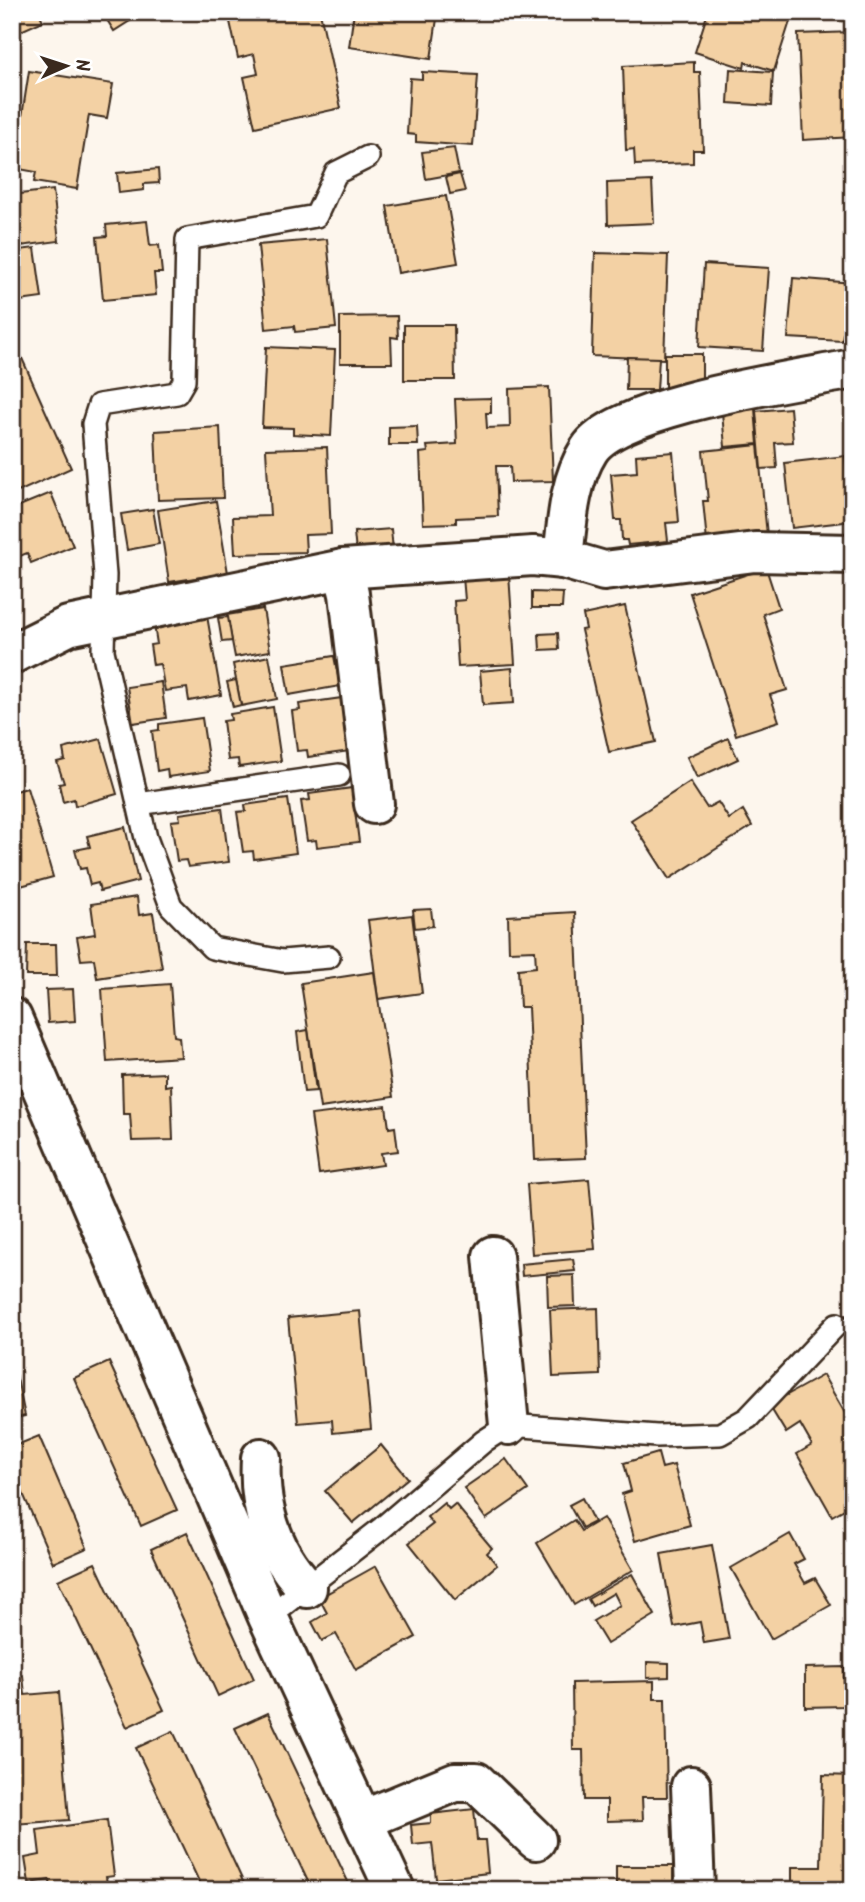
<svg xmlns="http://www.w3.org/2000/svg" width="865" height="1902" font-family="Kalam,sans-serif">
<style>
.building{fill:#f3d1a4;stroke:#3b2a1e;stroke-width:2}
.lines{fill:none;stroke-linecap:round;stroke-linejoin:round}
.service-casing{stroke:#3b2a1e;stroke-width:26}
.minor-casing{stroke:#3b2a1e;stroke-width:44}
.service{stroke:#fff;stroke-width:21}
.minor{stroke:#fff;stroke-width:38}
</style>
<rect width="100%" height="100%" fill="#fdf6ed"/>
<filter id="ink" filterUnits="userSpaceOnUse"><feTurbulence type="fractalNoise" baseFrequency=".0143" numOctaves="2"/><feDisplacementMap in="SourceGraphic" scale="14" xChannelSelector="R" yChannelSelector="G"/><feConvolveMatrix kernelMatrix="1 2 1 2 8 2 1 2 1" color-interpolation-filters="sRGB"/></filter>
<g filter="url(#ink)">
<g class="building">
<polygon points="12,12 39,12 43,21 12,35"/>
<polygon points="102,12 144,12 114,31"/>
<polygon points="252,12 320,12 341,108 255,127 244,77 258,74 254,54 238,58 229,17"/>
<polygon points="354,12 438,12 431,59 349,47"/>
<polygon points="708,12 793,12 774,71 745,62 744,68 695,52"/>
<polygon points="853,32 853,137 803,140 798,34"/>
<polygon points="694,62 694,72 700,72 703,150 693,150 693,163 635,165 634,149 626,150 623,66"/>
<polygon points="730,69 773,72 771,106 728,103"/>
<polygon points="29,71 113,84 107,118 89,115 77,189 34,182 36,172 14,168"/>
<polygon points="422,72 478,75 473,146 416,142 416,135 407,134 410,78 422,79"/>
<polygon points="454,148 459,173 426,179 422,152"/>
<polygon points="158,169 159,183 144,184 144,190 119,193 117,173"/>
<polygon points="460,174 465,191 450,194 446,177"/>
<polygon points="652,181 654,223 608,225 607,183"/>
<polygon points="53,190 59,241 12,247 12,195"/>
<polygon points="446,196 458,263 398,273 387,206"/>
<polygon points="147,221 150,246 159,245 162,273 154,273 156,295 103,300 97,237 107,236 106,225"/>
<polygon points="327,239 336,328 295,332 294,326 266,329 258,245"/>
<polygon points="35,248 42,298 12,302 12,251"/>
<polygon points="595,253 668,255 664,359 592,356"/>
<polygon points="704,264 769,268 763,351 699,347"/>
<polygon points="793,278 853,283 853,335 843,334 842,341 788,338"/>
<polygon points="397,316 398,338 391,337 392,363 340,363 340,317"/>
<polygon points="404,325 454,325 455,380 404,380"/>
<polygon points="12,336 71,468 16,493 12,484"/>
<polygon points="266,347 335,350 331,436 293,434 293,428 262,427"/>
<rect x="665" y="354" width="37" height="33"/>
<polygon points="627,357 659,358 657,390 626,390"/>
<polygon points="549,387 553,481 511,482 510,466 496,466 498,516 456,518 456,523 423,524 420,453 428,452 427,446 457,444 455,399 491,398 491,413 486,413 487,428 510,427 509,389"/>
<polygon points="790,408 793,442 775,443 777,468 761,469 756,411"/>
<polygon points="755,409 758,444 725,447 722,412"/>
<polygon points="417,426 418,445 389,445 389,427"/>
<polygon points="220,427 223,498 158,500 155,431"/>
<polygon points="758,445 767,535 707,542 703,501 708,501 703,451"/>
<polygon points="327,447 331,534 305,535 306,552 235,554 233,517 270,516 266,449"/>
<polygon points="673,452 679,522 666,523 668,541 628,545 627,540 622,540 621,520 615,520 611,474 637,472 636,455"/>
<polygon points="845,456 852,521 792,528 785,463"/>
<polygon points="51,493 73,546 31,563 27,553 20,556 12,537 12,509"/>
<polygon points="216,501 228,573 169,582 158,510"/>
<polygon points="153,509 159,544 127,550 121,514"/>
<polygon points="391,529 393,550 356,553 354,532"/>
<polygon points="766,568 779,608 763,614 787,690 770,695 779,721 736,735 690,593"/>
<polygon points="509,574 515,664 458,667 454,601 465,600 463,577"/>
<polygon points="532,592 563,593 562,608 532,608"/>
<polygon points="625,606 656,742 609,752 581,630 586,629 583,615"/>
<polygon points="263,609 270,651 235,657 227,615"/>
<polygon points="207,616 221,695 189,701 187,688 165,691 160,664 153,665 150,645 157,644 154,625"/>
<polygon points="228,617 232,641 222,642 218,618"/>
<polygon points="558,633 559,649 540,650 539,634"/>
<polygon points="269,656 277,699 241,706 233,664"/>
<polygon points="334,656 340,686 289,695 284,664"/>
<polygon points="512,668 514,703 483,705 480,671"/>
<polygon points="236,680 241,705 233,707 227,682"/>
<polygon points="161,682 166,718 133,723 127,687"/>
<polygon points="342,698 350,751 308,757 307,750 297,751 292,711 300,710 299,704"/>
<polygon points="273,707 281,761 239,767 238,759 228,760 223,721 231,720 230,714"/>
<polygon points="202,718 210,771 168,777 167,769 157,771 152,731 159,730 159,724"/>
<polygon points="728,738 738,759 697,778 687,757"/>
<polygon points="101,739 117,794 75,806 74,799 63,802 59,784 64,783 57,762 65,760 63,749"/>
<polygon points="690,782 707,808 718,802 729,819 743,810 752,826 669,879 631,820"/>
<polygon points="27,788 53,877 17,887 12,870 12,792"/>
<polygon points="352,788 359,842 317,847 316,840 307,841 301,801 310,800 309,794"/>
<polygon points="288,799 296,853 254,859 253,851 243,852 237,812 246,811 245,805"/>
<polygon points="222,808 229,862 188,867 186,860 177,861 171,821 180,820 179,814"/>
<polygon points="125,827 138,881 100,891 98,883 90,885 86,868 80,869 75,850 90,847 87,836"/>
<polygon points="137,897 139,915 153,913 162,968 97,978 94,959 81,960 77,937 95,934 91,904"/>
<polygon points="431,909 433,926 415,928 413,910"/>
<polygon points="575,912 586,1158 535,1160 528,1007 520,1007 518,969 536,967 535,950 509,951 508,916"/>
<polygon points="412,915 422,993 378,999 368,920"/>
<polygon points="27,944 56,944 57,976 26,976"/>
<polygon points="374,972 393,1097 320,1108 301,983"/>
<polygon points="170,984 174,1036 179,1037 181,1057 107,1062 102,989"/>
<polygon points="73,989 75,1021 48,1023 46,990"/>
<polygon points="308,1030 316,1091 304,1092 297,1032"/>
<polygon points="165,1073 165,1086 171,1085 173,1140 132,1141 130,1114 123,1114 122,1075"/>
<polygon points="386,1106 389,1128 395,1127 398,1151 381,1153 383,1165 319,1174 311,1115"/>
<polygon points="589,1179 595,1249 532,1254 527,1184"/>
<polygon points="573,1259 575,1271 522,1276 521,1264"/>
<polygon points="574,1275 575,1306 548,1307 547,1276"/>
<polygon points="598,1308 600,1375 553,1377 550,1310"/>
<polygon points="360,1311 371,1429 333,1433 332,1420 298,1423 288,1318"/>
<polygon points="12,1355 25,1416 12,1419"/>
<polygon points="109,1362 177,1510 141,1526 74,1378"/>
<polygon points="823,1375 853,1427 853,1514 848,1507 832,1516 797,1454 812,1445 800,1424 786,1433 769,1405"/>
<polygon points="39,1436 87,1548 53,1563 12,1468 12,1447"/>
<polygon points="381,1445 408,1478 353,1523 325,1491"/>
<polygon points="658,1453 662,1468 674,1465 690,1525 635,1541 622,1494 631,1491 624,1463"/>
<polygon points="506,1459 528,1490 486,1519 464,1488"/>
<polygon points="582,1498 594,1522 582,1528 569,1505"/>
<polygon points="444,1503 449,1509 455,1504 492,1548 487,1553 497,1565 455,1600 409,1543 433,1524 427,1517"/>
<polygon points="603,1518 633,1570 574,1605 537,1543 574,1520 581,1531"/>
<polygon points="187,1532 254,1679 218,1696 151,1549"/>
<polygon points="790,1534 804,1559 794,1564 805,1583 815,1578 831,1605 771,1639 731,1568"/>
<polygon points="712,1545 729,1639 704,1643 700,1622 674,1627 661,1554"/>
<polygon points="95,1563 164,1710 127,1727 58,1580"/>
<polygon points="376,1566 416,1637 356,1670 336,1634 322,1641 312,1622 327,1613 319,1598"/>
<polygon points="632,1574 655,1615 607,1644 593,1621 620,1605 614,1593 592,1606 588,1599"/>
<polygon points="647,1662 669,1663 669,1677 647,1678"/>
<polygon points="844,1667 844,1706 805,1707 805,1668"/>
<polygon points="23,1675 25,1695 59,1692 69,1820 13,1824 12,1676"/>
<polygon points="654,1681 654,1699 665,1699 667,1797 642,1797 643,1820 607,1821 607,1800 584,1800 583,1750 573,1750 572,1683"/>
<polygon points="268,1713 352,1890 312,1890 235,1728"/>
<polygon points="173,1731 247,1890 203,1890 136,1748"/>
<polygon points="823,1775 853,1776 853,1890 792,1890 792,1867 821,1867"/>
<polygon points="474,1809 477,1840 485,1840 488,1873 436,1879 432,1843 413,1845 411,1825 431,1823 431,1814"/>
<polygon points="107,1820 114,1876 106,1877 108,1890 51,1890 50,1880 29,1883 25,1858 40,1855 37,1830"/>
<rect x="616" y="1866" width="57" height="24"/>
</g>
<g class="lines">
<g class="service-casing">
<g id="service">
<polyline points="138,804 339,775"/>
<polyline points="329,957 283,961 212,948 171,906 146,838 103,651 105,575 93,424 99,405 177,393 184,381 187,239 316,216 336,173 368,157"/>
<polyline points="268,1617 382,1528 484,1441 509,1425 657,1436 720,1434 748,1418 837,1324"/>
</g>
</g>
<g class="minor-casing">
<g id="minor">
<path d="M563,559C567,523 569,481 589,450C617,405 798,380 853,369"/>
<polyline points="343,569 349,594 374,804"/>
<polyline points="12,654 68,626 343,569 533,556 563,559 604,571 755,552 853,554"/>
<polyline points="12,1018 268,1617 395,1890"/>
<polyline points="493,1256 509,1425"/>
<path d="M261,1458C258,1507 272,1552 307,1588"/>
<polyline points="691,1786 695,1890"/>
<polyline points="363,1820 455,1782 476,1782 536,1840"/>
</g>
</g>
<use href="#service" class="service"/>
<use href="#minor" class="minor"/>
</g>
</g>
<rect width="865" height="1902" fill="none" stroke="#fff" stroke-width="42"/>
<rect x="21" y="21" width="823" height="1860" fill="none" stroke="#3b2a1e" stroke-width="2.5" filter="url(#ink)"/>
<g transform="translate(66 66) rotate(87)" stroke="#ffffff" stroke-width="5" paint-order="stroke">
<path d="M0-5L12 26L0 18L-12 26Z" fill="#3b2a1e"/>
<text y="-10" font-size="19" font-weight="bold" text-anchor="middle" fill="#3b2a1e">N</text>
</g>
</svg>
